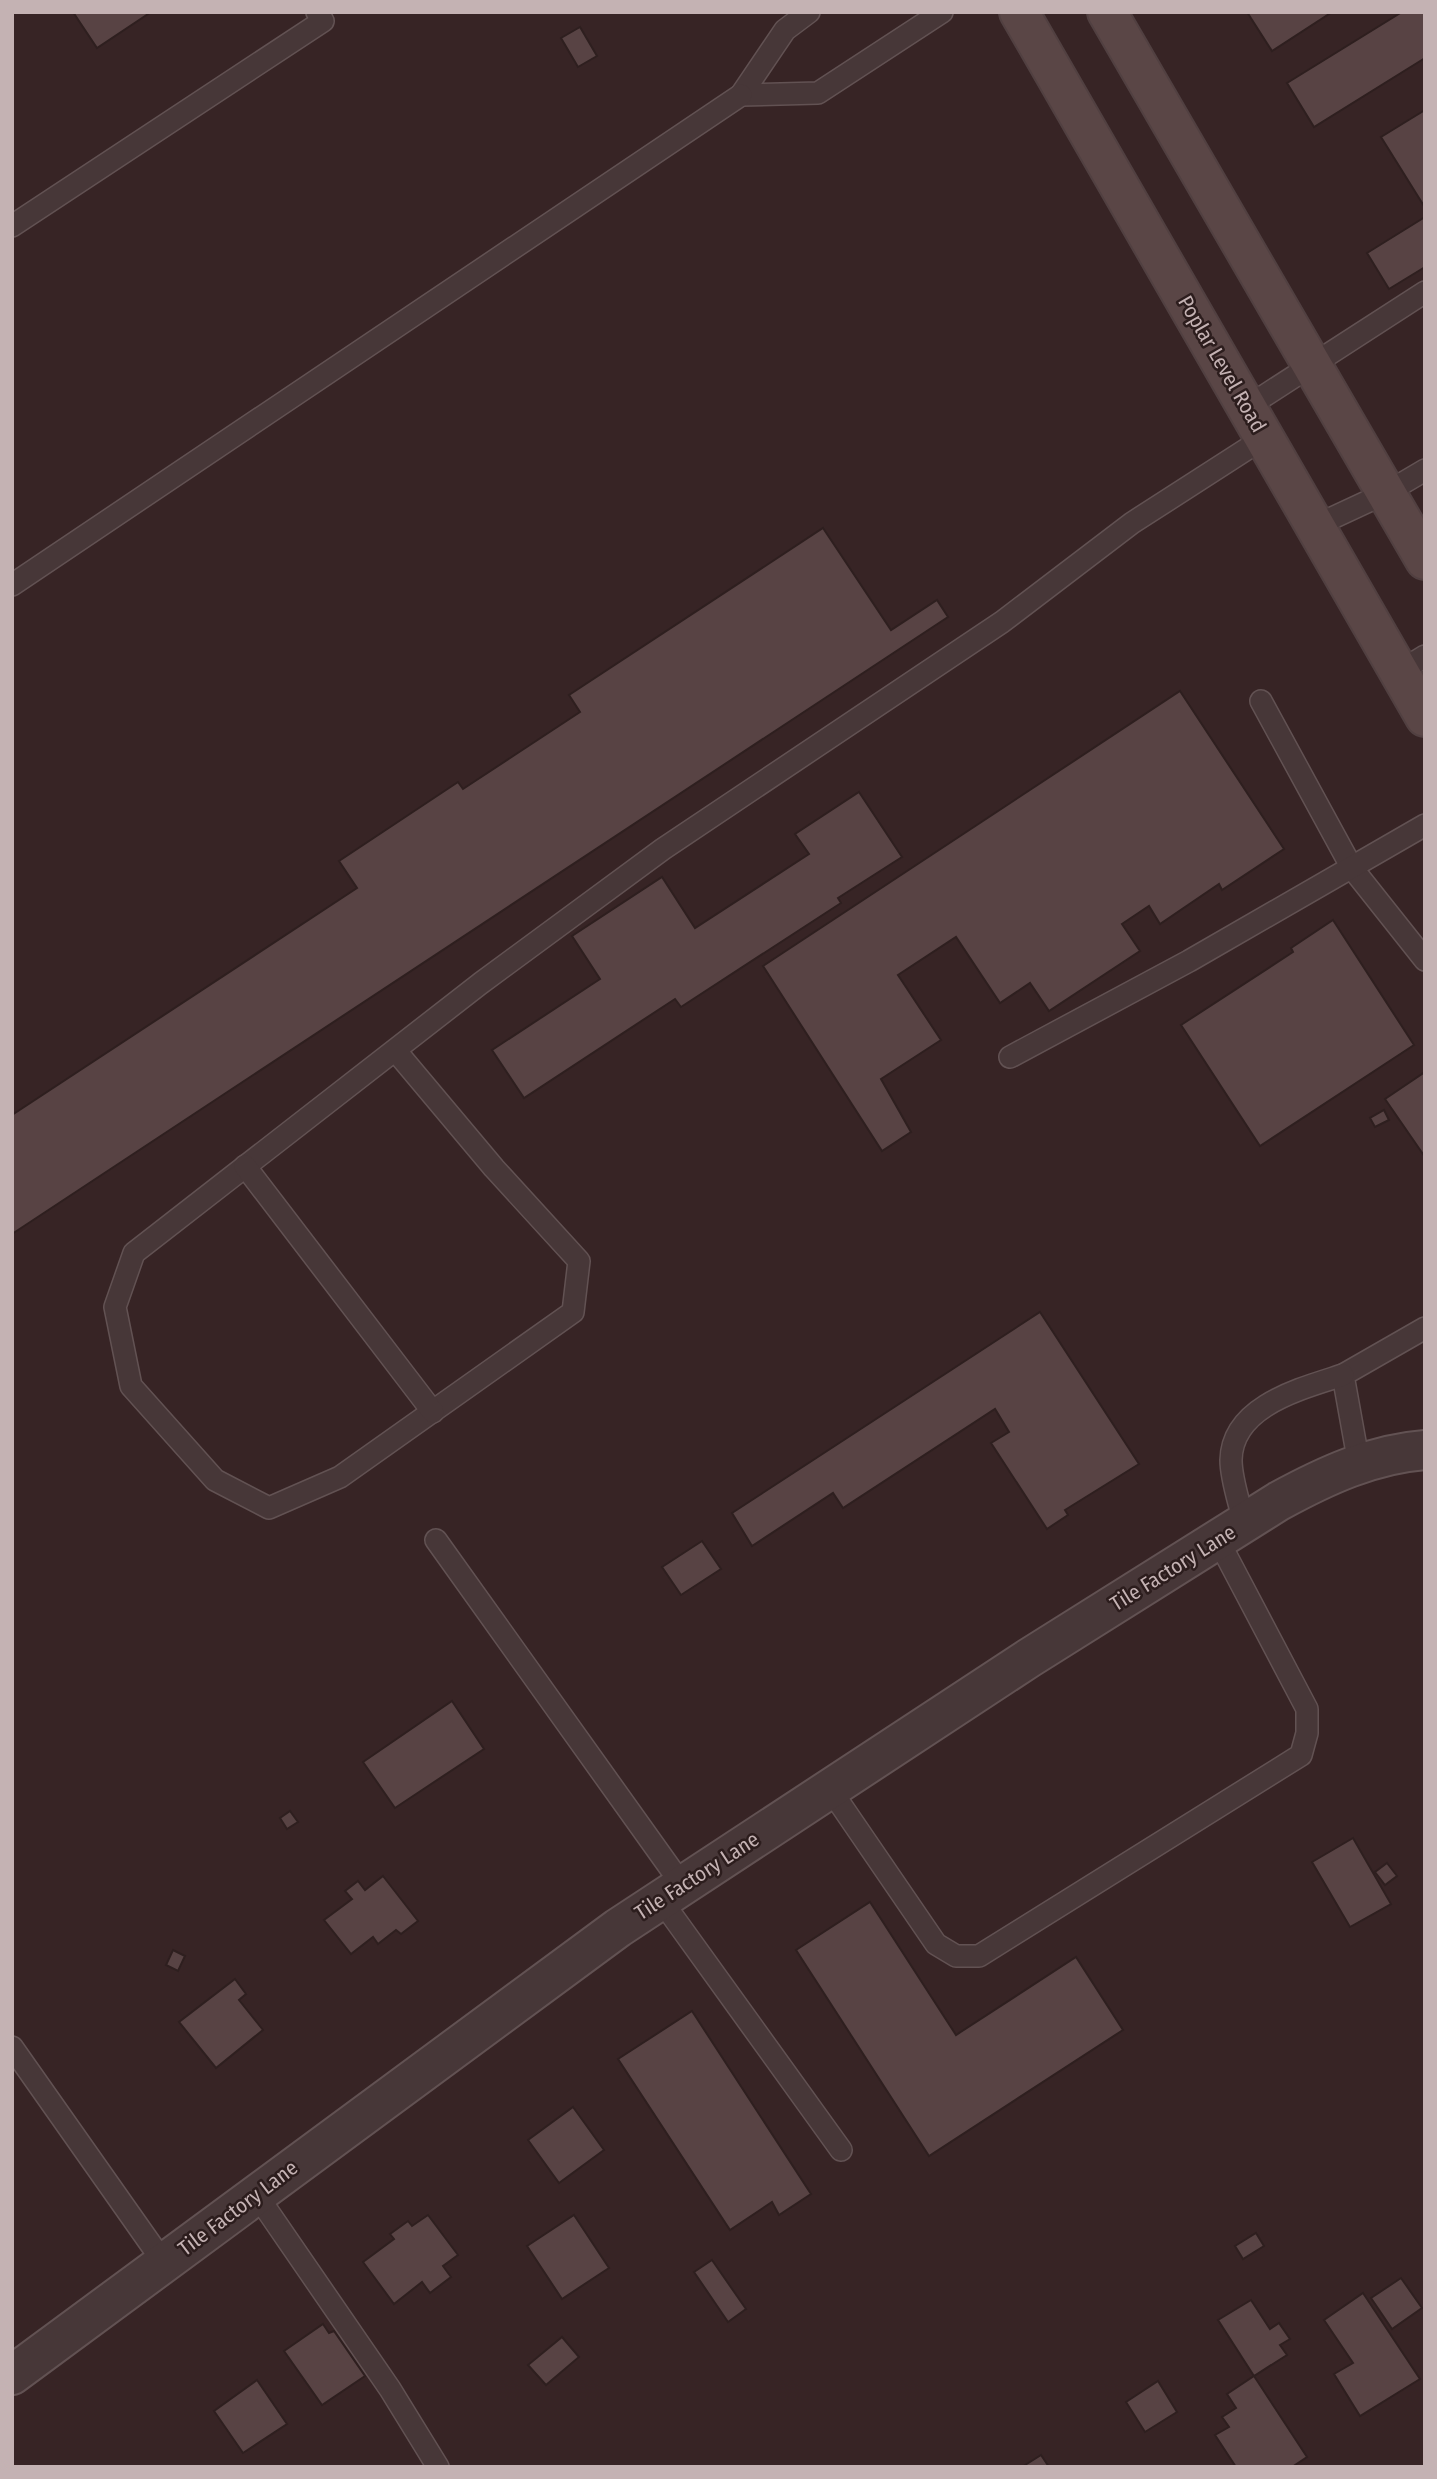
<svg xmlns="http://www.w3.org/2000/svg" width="1437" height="2479" font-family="'Fira Sans Condensed',sans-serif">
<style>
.building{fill:#584344;stroke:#2e1f1f;stroke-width:2}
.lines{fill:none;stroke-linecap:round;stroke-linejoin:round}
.service-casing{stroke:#625253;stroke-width:24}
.minor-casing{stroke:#625253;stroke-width:42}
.secondary-casing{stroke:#514041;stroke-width:42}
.service{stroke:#473738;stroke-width:21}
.minor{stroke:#473738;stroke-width:38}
.secondary{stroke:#5a4646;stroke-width:38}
.labels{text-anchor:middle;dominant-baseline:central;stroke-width:5;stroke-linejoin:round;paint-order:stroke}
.street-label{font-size:21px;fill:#c4b2b3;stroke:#2c1d1d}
</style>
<rect width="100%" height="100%" fill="#372425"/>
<g class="building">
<polygon points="73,12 151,12 97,48"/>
<polygon points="1247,12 1332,12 1272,51"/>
<polygon points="1402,12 1425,12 1425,58 1314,127 1287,83"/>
<polygon points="580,27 597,56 578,67 561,38"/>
<polygon points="1425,110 1425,206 1424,206 1381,137"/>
<polygon points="1425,217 1425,267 1389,289 1367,253"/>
<polygon points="823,528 891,630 937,600 948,617 12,1234 12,1115 357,888 339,861 458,782 463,789 580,712 569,695"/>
<polygon points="1180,691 1284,849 1222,890 1219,884 1160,924 1149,906 1122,924 1140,951 1049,1011 1030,983 1000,1003 956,937 898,975 941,1040 881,1079 911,1132 882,1151 763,966"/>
<polygon points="859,792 902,857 838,898 841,903 681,1007 675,999 524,1098 492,1050 600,979 572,936 662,877 695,928 809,854 795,834"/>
<polygon points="1333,920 1414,1045 1260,1146 1181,1025 1293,952 1291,948"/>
<polygon points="1425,1072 1425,1157 1385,1099"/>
<polygon points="1384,1110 1389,1120 1375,1127 1370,1118"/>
<polygon points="1040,1312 1139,1464 1065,1510 1068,1515 1047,1529 991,1443 1009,1432 995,1409 843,1508 833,1493 752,1546 732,1513"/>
<polygon points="702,1541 721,1569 681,1595 662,1567"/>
<polygon points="452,1701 484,1749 395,1808 363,1762"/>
<polygon points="290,1811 298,1822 287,1829 280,1818"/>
<polygon points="1353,1838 1391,1904 1350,1927 1312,1862"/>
<polygon points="1387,1863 1397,1876 1385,1885 1375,1872"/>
<polygon points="383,1876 418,1921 401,1934 396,1930 378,1944 373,1937 351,1954 324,1920 352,1899 345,1891 358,1881 365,1890"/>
<polygon points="870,1902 956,2035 1076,1957 1123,2030 929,2156 796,1950"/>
<polygon points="173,1950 185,1956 178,1971 166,1965"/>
<polygon points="235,1979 246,1994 239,2000 263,2030 216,2068 179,2022"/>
<polygon points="692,2011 811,2194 779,2215 772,2202 730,2230 618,2059"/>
<polygon points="573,2107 604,2150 559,2183 528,2140"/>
<polygon points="428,2215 458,2255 443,2266 451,2277 430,2293 422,2282 394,2304 363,2262 394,2239 390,2234 408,2221 412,2226"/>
<polygon points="574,2215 609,2268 562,2299 527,2246"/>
<polygon points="1256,2233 1264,2246 1243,2259 1235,2246"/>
<polygon points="712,2260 746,2309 728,2322 694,2272"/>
<polygon points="1401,2278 1422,2308 1392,2329 1371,2298"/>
<polygon points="1363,2293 1420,2379 1360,2416 1334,2374 1353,2363 1324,2320"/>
<polygon points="1251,2300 1270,2329 1279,2323 1290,2339 1280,2345 1287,2355 1254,2376 1218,2320"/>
<polygon points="323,2324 329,2333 334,2331 365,2376 322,2405 284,2351"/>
<polygon points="562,2337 579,2357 546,2385 528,2365"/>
<polygon points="1254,2376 1307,2457 1292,2467 1236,2467 1215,2435 1229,2427 1222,2417 1236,2408 1227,2394"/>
<polygon points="257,2380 287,2424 243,2453 214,2411"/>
<polygon points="1158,2381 1177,2412 1145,2432 1126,2402"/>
<polygon points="1041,2455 1049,2467 1022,2467"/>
</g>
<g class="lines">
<g class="service-casing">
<g id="service">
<polyline points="809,12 785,30 741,95 818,93 942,12"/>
<polyline points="12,226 323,21 317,12"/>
<polyline points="1247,407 1425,292"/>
<polyline points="1315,526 1386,493 1425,470"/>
<polyline points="12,585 741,95"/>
<polyline points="1399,672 1425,656"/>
<polyline points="1261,701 1352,868 1425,960"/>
<polyline points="395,1050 494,1168 579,1261 573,1312 340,1477 269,1508 215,1480 131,1386 115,1307 134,1253 481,983 663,849 1002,622 1132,523 1264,438"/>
<polyline points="1010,1057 1189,961 1425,825"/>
<polyline points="245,1166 433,1412"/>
<polyline points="1359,1464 1343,1375 1425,1328"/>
<path d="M1244,1523C1240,1504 1231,1480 1231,1460C1232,1406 1300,1389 1343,1375"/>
<polyline points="436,1540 683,1886"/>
<polyline points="830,1789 936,1944 956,1956 979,1956 1301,1755 1307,1733 1307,1709 1218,1540"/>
<polyline points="661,1900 841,2150"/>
<polyline points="12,2047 164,2263"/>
<polyline points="256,2194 390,2389 438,2467"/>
</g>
</g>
<g class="minor-casing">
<path id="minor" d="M12,2375L618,1928L1029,1658L1279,1501C1325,1476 1372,1454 1425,1450"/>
</g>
<g class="secondary-casing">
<g id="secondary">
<polyline points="1019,12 1425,717"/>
<polyline points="1107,12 1425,560"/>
</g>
</g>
<use href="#service" class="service"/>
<use href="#minor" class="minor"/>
<use href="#secondary" class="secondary"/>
</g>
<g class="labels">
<g class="street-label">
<text transform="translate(1222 364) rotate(60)">Poplar Level Road</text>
<text transform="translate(1173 1568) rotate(-32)">Tile Factory Lane</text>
<text transform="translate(697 1876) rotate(-33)">Tile Factory Lane</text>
<text transform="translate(238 2208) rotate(-37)">Tile Factory Lane</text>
</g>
</g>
<rect width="1437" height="2479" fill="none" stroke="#c4b2b3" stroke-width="28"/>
</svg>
